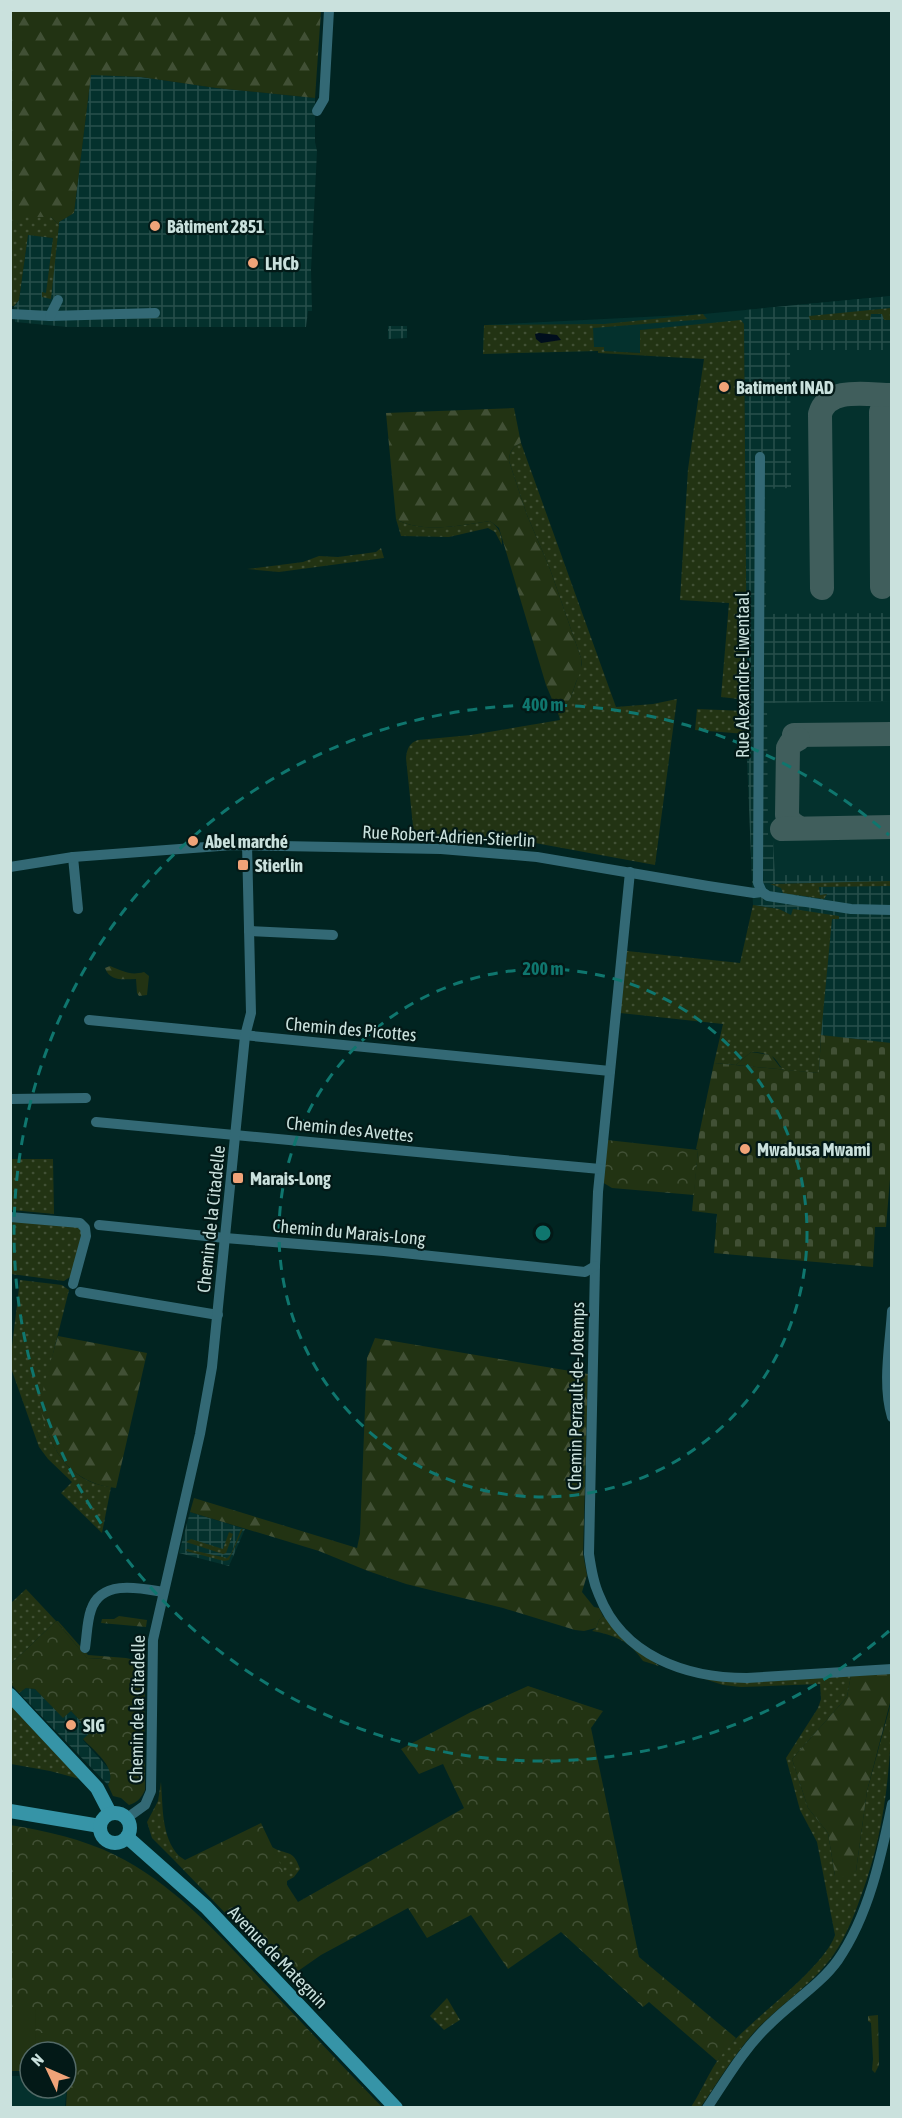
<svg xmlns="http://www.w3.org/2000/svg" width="902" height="2118" font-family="'Asap Condensed',sans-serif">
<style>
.built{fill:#04312d}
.industrial{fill:url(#industrial-grid)}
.grass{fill:url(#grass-dots)}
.forest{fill:url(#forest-firs)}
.cemetery{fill:url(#cemetery-stones)}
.park{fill:url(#park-crowns)}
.pitch{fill:#223313}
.water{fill:#000e1d}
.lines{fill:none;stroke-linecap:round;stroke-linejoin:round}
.taxiway{stroke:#405e5c;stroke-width:24}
.minor{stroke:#336975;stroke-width:10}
.secondary{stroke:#3694a7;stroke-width:14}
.ring{fill:none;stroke:#0f766e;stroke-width:3;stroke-dasharray:10 8}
.poi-dot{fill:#f0a378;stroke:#031917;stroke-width:2}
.labels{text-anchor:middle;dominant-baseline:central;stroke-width:4.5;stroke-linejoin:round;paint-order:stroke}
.poi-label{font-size:18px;font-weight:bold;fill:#cae1dd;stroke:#031917;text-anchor:start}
.street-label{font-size:18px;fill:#cae1dd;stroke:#031917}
.centre{fill:#0f766e;stroke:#031917;stroke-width:3}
.ring-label{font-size:18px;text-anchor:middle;font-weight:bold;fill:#0f766e;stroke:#031917;stroke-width:4.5;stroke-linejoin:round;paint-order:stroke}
</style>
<defs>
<pattern id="industrial-grid" width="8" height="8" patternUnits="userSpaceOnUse" patternTransform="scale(1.5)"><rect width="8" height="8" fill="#04312d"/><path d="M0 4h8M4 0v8" fill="none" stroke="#274f4b"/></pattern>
<pattern id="grass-dots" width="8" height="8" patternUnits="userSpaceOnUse" patternTransform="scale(1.5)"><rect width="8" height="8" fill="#223313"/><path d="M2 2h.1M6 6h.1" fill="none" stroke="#415035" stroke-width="1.8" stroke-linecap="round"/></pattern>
<pattern id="forest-firs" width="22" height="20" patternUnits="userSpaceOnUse" patternTransform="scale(1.5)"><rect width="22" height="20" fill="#223313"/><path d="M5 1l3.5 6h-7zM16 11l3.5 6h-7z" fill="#415035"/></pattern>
<pattern id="cemetery-stones" width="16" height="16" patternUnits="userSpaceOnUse" patternTransform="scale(1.5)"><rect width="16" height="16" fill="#223313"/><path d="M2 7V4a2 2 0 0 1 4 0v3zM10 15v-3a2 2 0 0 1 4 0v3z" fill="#415035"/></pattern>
<pattern id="park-crowns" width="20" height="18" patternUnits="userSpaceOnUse" patternTransform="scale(1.5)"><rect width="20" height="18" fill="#223313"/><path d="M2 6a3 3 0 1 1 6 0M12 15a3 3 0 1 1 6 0" fill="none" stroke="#415035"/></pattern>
</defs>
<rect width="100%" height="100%" fill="#012421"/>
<g class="built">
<polygon points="891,296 891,1047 821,1035 827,924 759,889 745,457 744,324 640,330 640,353 598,351 483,354 484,325 703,314"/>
<polygon points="11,2076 30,2076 30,2088 66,2088 66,2082 67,2083 65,2107 11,2107"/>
</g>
<g class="industrial">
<polygon points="91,74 141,77 216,88 315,98 315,142 317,151 311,270 312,311 308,311 306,327 67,327 15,322 14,306 19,300 28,234 57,239 59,222 74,213"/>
<polygon points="891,296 891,350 790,350 791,488 765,489 766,614 891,613 891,701 767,703 768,840 773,841 775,875 891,876 891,1043 821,1035 831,929 796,918 779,909 753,905 746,734 744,324 745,310"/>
<polygon points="388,326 407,326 407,338 388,339"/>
<polygon points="190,1512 245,1529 229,1566 179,1553"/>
<polygon points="26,1688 35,1689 63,1717 71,1711 91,1732 83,1740 110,1770 111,1779 108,1785 19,1693"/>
</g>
<g class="grass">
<polygon points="20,217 51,217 59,225 51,299 42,297 42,292 46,293 53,238 28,235 19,300 14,306 11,306 10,225 17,225"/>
<polygon points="891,308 891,320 884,320 882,314 871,314 870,320 810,320 809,316"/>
<polygon points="703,314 707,319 593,328 594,347 604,347 604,351 640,353 640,330 741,320 744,324 747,700 721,697 729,603 680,600 688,469 704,359 598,353 598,351 483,354 484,325 604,324"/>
<path d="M521,443L616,707L653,704L677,699L655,865L535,843L529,849L504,846L499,838L414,836L406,758C407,749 409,743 418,740L471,735L560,720L559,716L571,697L582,665L581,658L550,569L527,515L509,461C509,452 513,446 521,443Z"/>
<path d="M396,519C422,534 462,525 490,521C499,528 502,533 502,545L495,532L488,528L449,537L401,536Z"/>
<polygon points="381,548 384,558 279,572 247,569 303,562 319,556 338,557 376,552"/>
<polygon points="697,709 746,711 746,734 695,730"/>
<polygon points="892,881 891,886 819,887 820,895 827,894 824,899 783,893 781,888 770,884"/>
<path d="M753,905L779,909L791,915L793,909L839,916V919H832L821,1035L819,1073L784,1070C779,1066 778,1061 773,1057C767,1053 758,1052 751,1052L736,1065L714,1063L723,1024L620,1013L627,951L740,963Z"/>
<polygon points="10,1159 53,1159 54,1214 11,1210"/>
<polygon points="10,1220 75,1226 82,1230 73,1275 64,1281 11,1274"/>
<path d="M20,1280L62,1285L69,1290L41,1402C45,1442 68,1483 111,1487L102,1533L61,1493L72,1482L48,1459L39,1447L11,1368L10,1344L12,1346Z"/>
<polygon points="241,1529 243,1529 229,1560 224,1561 186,1551 187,1549 227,1558 231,1554"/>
<polygon points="229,1532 233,1534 226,1553 223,1554 186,1542 191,1539 223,1549"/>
<polygon points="26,1589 56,1621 11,1664 11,1603"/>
<path d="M603,1616L638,1650L659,1666L643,1661C630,1641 614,1635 592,1631L596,1628L599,1620Z"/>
<path d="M683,1672L851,1675L847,1697L792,1759L808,1808L828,1833L835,1876L856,1871L867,1791L892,1699C891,1767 885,1832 861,1896C854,1916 846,1936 834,1954C814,1983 781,2004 756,2030C735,2053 718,2082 700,2108L691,2107C703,2089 712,2064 727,2048C752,2019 825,1967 835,1935L817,1842L800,1810L786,1758L818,1708L821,1699L820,1684L741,1687L723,1685Z"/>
<polygon points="10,1705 80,1779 50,1771 11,1764"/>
<path d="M161,1782C163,1806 161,1837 179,1856L173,1859L152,1838L147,1822L158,1801Z"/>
<path d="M272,1847C287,1856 293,1848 300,1869L294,1877L287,1881Z"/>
<polygon points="447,1998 460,2020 444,2030 430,2016"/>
</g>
<g class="forest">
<polygon points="10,11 321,11 315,98 216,88 141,77 91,75 74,213 59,222 59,225 51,217 21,217 17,225 11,225"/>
<path d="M514,408L521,443C513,446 509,452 509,461L527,515L550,569L581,658L582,669L576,682L571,697L559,716L546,685L499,528L490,521C462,525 422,534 396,519L386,413Z"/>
<path d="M110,966C123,971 130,976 144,972L149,976L147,995L139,996L137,993L136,979C123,979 110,982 105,968Z"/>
<polygon points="751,1052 771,1055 780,1067 789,1070 736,1065"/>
<path d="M58,1336L147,1353L116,1488C79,1484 58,1462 46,1428C43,1420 40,1409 41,1400C45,1379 52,1357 58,1336Z"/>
<polygon points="375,1338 588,1374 583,1554 587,1575 582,1592 594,1607 599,1608 603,1616 599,1620 596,1628 584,1631 575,1630 503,1608 406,1584 368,1571 319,1551 190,1512 194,1498 357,1548 360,1534 367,1358"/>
<polygon points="119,1616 147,1620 146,1627 101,1623 102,1619 114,1619"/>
<polygon points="56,1621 58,1621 88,1655 126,1658 144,1662 145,1699 106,1659 87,1658"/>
<polygon points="891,1674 891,1699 867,1791 856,1871 845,1877 835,1876 828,1833 808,1808 792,1759 847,1697 851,1675"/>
<polygon points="878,2015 879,2065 875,2073 872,2070 873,2059 871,2023 868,2021 868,2016"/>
</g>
<polygon class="cemetery" points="821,1035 891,1043 892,1155 886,1227 875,1227 873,1267 714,1253 717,1214 692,1211 698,1150 696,1149 714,1063 819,1073"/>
<g class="park">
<polygon points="607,1140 698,1150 694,1195 612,1188 602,1182"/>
<path d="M56,1621L87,1658L144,1662L145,1790C142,1797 137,1803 129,1805L121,1798L113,1796L108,1785C118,1768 94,1751 83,1739L91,1732L71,1711L63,1718L35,1689L26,1688L19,1693L11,1684V1664Z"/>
<polygon points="528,1686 603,1711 591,1728 639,1957 736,2038 717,2061 649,2002 643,2007 561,1932 508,1969 471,1915 427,1938 408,1908 321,1955 288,1978 173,1859 179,1856 185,1860 261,1823 287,1878 287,1885 298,1902 464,1808 443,1764 419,1774 401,1749 471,1712"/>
<path d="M10,1825C47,1831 82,1839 115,1855C176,1885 224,1940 269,1988C307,2028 344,2068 382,2107H66L68,2072L66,2071V2052H30V2071H11Z"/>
</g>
<g class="pitch">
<polygon points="11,2009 35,2009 36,2052 30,2052 30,2064 11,2064"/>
<rect x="41" y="2033" width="15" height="19"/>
</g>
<polygon class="water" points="539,333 557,335 561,340 541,343 536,339 535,334"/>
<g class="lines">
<g class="taxiway">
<polyline points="882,587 881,412 884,403 892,398"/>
<path d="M822,588L820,414C828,386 868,395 892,395"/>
<polyline points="794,735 892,734"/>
<polyline points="798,739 791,743 788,748 787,815 790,822 799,828"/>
<polyline points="782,829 892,827"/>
</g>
<g class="minor">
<polyline points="317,111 324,99 329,10"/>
<polyline points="10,314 50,316 155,313"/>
<polyline points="50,316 58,300"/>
<polyline points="760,457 758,883 762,892"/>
<polyline points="73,857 78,909"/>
<polyline points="10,867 73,857 233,845 441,849 537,857 708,886 754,893 762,892 768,896 851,909 892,910"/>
<path d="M630,872L598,1192L595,1266L589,1554C591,1568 593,1582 599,1595C623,1656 686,1678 747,1678L892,1669"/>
<polyline points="249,931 333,935"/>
<polyline points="89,1020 610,1071"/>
<polyline points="10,1099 86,1098"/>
<polyline points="96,1122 600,1169"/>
<polyline points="10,1217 80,1223 85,1228 86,1236 73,1284"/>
<polyline points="99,1225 225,1238 384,1251 585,1272 595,1266"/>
<polyline points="80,1292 218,1315"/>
<path d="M892,1311C890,1345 882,1384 892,1417"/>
<path d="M85,1648C87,1635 87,1621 91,1610C101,1579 140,1588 163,1592"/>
<polyline points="127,1818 145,1805 151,1791 153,1640 200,1434 212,1367 245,1036 251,1013 247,844"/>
<path d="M707,2108C727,2078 745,2047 771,2023C792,2002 821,1984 838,1960C869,1915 881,1857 892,1804"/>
</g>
<g class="secondary">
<polyline points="10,1695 97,1788 110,1813"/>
<polyline points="10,1811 100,1826"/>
<circle cx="115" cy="1828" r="15"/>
<polyline points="127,1837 206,1907 396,2108"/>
</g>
</g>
<g class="ring">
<circle cx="543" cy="1233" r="264"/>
<path d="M889 1631A528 528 0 1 1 889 835"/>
</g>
<g class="poi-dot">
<circle cx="155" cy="226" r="6"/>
<circle cx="253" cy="263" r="6"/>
<circle cx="724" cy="387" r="6"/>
<circle cx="193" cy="841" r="6"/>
<rect x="237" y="859" width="12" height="12" rx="3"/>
<circle cx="745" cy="1149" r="6"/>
<rect x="232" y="1172" width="12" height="12" rx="3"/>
<circle cx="71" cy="1725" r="6"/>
</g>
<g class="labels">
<g class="poi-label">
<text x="167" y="226">Bâtiment 2851</text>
<text x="265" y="263">LHCb</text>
<text x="736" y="387">Batiment INAD</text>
<text x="205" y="841">Abel marché</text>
<text x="255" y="865">Stierlin</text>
<text x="757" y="1149">Mwabusa Mwami</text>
<text x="250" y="1178">Marais-Long</text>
<text x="83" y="1725">SIG</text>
</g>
<g class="street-label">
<text transform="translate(742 675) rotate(-90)">Rue Alexandre-Liwentaal</text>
<text transform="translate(449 836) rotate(3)">Rue Robert-Adrien-Stierlin</text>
<text transform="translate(351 1029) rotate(5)">Chemin des Picottes</text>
<text transform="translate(350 1129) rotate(6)">Chemin des Avettes</text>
<text transform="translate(211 1219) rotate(-84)">Chemin de la Citadelle</text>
<text transform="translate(349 1232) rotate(5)">Chemin du Marais-Long</text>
<text transform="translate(576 1396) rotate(-89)">Chemin Perrault-de-Jotemps</text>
<text transform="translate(137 1709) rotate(-89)">Chemin de la Citadelle</text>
<text transform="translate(278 1957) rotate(46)">Avenue de Mategnin</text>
</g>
</g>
<circle cx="543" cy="1233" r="9" class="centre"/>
<g class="ring-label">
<text x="543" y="711">400 m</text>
<text x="543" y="975">200 m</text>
</g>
<rect width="902" height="2118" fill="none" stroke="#cae1dd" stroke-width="24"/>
<g transform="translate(48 2070) rotate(314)"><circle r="28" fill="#031917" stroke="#536966" stroke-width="1.5"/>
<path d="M0-4.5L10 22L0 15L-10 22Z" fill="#f0a378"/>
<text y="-9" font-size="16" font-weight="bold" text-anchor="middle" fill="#cae1dd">N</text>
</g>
</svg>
